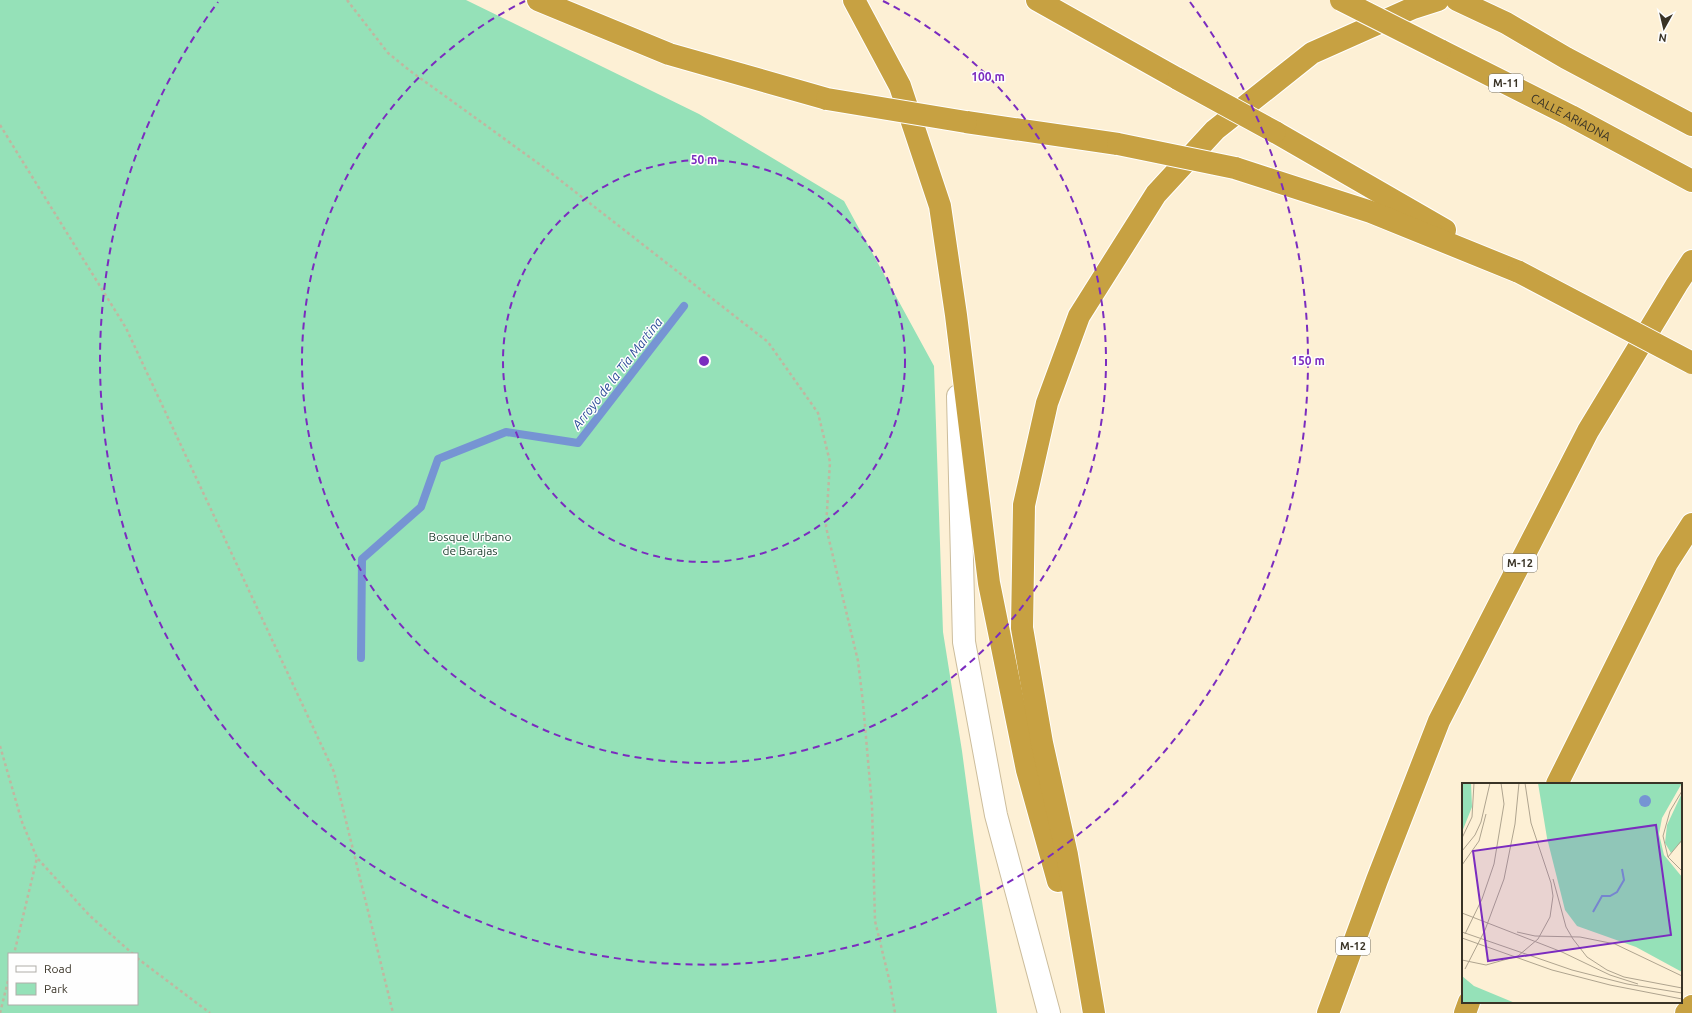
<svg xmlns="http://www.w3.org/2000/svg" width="1692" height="1013" font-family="Ubuntu,sans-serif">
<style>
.green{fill:#95e1b8;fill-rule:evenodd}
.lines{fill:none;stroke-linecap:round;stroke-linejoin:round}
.stream{stroke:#7694d3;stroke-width:8}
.minor-casing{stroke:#ccbd9c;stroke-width:24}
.highway-casing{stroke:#fff;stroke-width:24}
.path{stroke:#c1b6a0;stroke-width:2.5;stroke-dasharray:3 3;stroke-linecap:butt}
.minor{stroke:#fff;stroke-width:22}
.highway{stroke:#c7a142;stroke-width:22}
.highway-bridge-casing{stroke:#fff;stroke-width:24;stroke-linecap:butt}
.highway-bridge{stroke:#c7a142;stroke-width:22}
.ring{fill:none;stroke:#7b2cbf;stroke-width:2;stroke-dasharray:7 5}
.labels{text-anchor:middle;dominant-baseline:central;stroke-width:3;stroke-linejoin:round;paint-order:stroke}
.shield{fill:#fefefe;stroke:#747067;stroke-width:1}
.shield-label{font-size:11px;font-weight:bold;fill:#393326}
.street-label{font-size:12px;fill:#393326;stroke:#fefefe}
.park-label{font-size:12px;fill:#1b3e2c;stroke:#fefefe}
.water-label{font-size:13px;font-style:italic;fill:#2b4c97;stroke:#fefefe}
.inset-river{fill:none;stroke:#7694d3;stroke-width:2}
.inset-road{fill:none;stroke:#afa48f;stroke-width:1}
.view{fill:#7b2cbf;fill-opacity:0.15;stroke:#7b2cbf;stroke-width:2}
.inset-edge{fill:none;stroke:#393326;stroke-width:2}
.centre{fill:#7b2cbf;stroke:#fefefe;stroke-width:2}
.ring-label{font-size:12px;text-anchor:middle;font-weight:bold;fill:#7b2cbf;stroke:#fefefe;stroke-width:3;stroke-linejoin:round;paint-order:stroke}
</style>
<rect width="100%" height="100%" fill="#fdf0d5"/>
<path class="green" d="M0,0H466L699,114L844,201L934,366L943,632L962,751L997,1013H0ZM9,954H137V1004H9Z"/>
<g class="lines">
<polyline class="stream" points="361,658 362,559 421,507 438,459 506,432 578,443 684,306"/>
<g class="minor-casing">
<polyline id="minor" points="958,396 964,642 996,815 1049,1013"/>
</g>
<g class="highway-casing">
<g id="highway">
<polyline points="538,0 669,54 827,99"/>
<polyline points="854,0 900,86 940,206 956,315 989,583 1027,770 1058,881"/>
<polyline points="1037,0 1178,79"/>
<polyline points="1457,0 1506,23 1566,58 1692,125"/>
<path id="s1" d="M1440,50L1571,116L1692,181"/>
<polyline points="966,122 1118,144"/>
<polyline points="1275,132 1445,230"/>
<polyline points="1235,168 1371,212 1519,272"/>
<polyline points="1557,784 1667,563 1692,524"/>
<polyline points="1094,1013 1067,855 1042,743 1022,628 1024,505 1047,403 1079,316 1156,194 1215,130 1312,53 1413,8 1438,0"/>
<polyline points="1328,1013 1377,880 1439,721 1588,431 1677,284 1692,261"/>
<polyline points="1465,1013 1469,1002"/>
<polyline points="1686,1013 1692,1006"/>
</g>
</g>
<g class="path">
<polyline points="347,0 388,53 409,70 542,166 768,342 818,413 830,462 826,527 858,661 863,703 872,806 875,921 890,983 895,1013"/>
<polyline points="0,125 126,328 334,772 393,1013"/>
<polyline points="0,746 22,822 37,858 14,954"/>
<polyline points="38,859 90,916 133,954"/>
<polyline points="137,958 210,1013"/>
<polyline points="0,1013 9,977"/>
</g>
<use href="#minor" class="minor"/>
<use href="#highway" class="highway"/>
<g class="highway-bridge-casing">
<g id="highway-bridge">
<polyline points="1341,0 1440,50"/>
<polyline points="1178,79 1275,132"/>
<polyline points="827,99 966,122"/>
<polyline points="1118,144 1235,168"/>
<polyline points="1519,272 1692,363"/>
</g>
</g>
<use href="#highway-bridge" class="highway-bridge"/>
</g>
<g class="ring">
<circle cx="704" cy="361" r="201"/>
<path d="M883 1A402 402 0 1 1 525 1"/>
<path d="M1190 2A604 604 0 1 1 218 2"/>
</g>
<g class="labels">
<g class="shield">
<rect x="1489" y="74" width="34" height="18" rx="3"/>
<rect x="1503" y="554" width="34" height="18" rx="3"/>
<rect x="1336" y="937" width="34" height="18" rx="3"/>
</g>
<g class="shield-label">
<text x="1506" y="83">M-11</text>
<text x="1520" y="563">M-12</text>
<text x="1353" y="946">M-12</text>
</g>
<g class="street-label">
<text stroke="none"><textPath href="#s1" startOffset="147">CALLE ARIADNA</textPath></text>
</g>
<g class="park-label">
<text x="470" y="536">Bosque Urbano<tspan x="470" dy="14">de Barajas</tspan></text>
</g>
<g class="water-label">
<text transform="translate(617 373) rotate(-52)">Arroyo de la Tía Martina</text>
</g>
</g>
<g transform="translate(1462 783)">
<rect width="220" height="220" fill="#fdf0d5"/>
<path d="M0,0H9L10,24L0,49ZM76,0H220L200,35L197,51L202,72L220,94V189L174,164L115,143L103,127L85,55ZM220,10V58L209,70L203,60L205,42ZM0,193L12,203L53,220H0Z" fill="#95e1b8"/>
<path d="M177 18a6 6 0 1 1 12 0a6 6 0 1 1-12 0Z" fill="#7694d3"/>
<path class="inset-river" d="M131,129L140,113H148L155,109L162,97L160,86"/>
<path class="inset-road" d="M220,8L208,28L201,53L206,74L220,88M0,55L10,34L12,0M0,68L13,52L19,39L28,0M206,74L220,57M0,82L17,58L24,31M91,96L104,144L111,156L125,174L145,187L162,194L220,205M0,130L100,169L148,192L176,201M0,149L110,187L165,201L220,210M55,149L73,153L118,154L153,161L220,193M3,151L20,116L32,81L42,21L39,0M0,155L90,187L148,202L220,216M0,177L24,182L56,173L76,156L88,134L91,113L89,100L69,40L63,0M3,186L23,147L42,96L53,41L57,0"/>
<path class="view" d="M194,42L209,152L26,178L11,68Z"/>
<rect width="220" height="220" class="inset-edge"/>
</g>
<circle cx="704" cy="361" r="6" class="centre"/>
<g class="ring-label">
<text x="988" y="81">100 m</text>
<text x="704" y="164">50 m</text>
<text x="1308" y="365">150 m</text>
</g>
<rect x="8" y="953" width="130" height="52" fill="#fefefe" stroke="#afada8"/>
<rect x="16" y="966" width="20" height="6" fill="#ffffff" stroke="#afada8"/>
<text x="44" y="973" font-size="12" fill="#393326">Road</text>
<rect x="16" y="983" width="20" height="12" fill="#95e1b8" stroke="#afada8"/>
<text x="44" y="993" font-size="12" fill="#393326">Park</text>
<g transform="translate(1664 28) rotate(188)" stroke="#fefefe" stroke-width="3" paint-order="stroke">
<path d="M0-3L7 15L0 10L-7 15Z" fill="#393326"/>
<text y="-6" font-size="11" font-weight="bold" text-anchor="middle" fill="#393326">N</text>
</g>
</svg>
